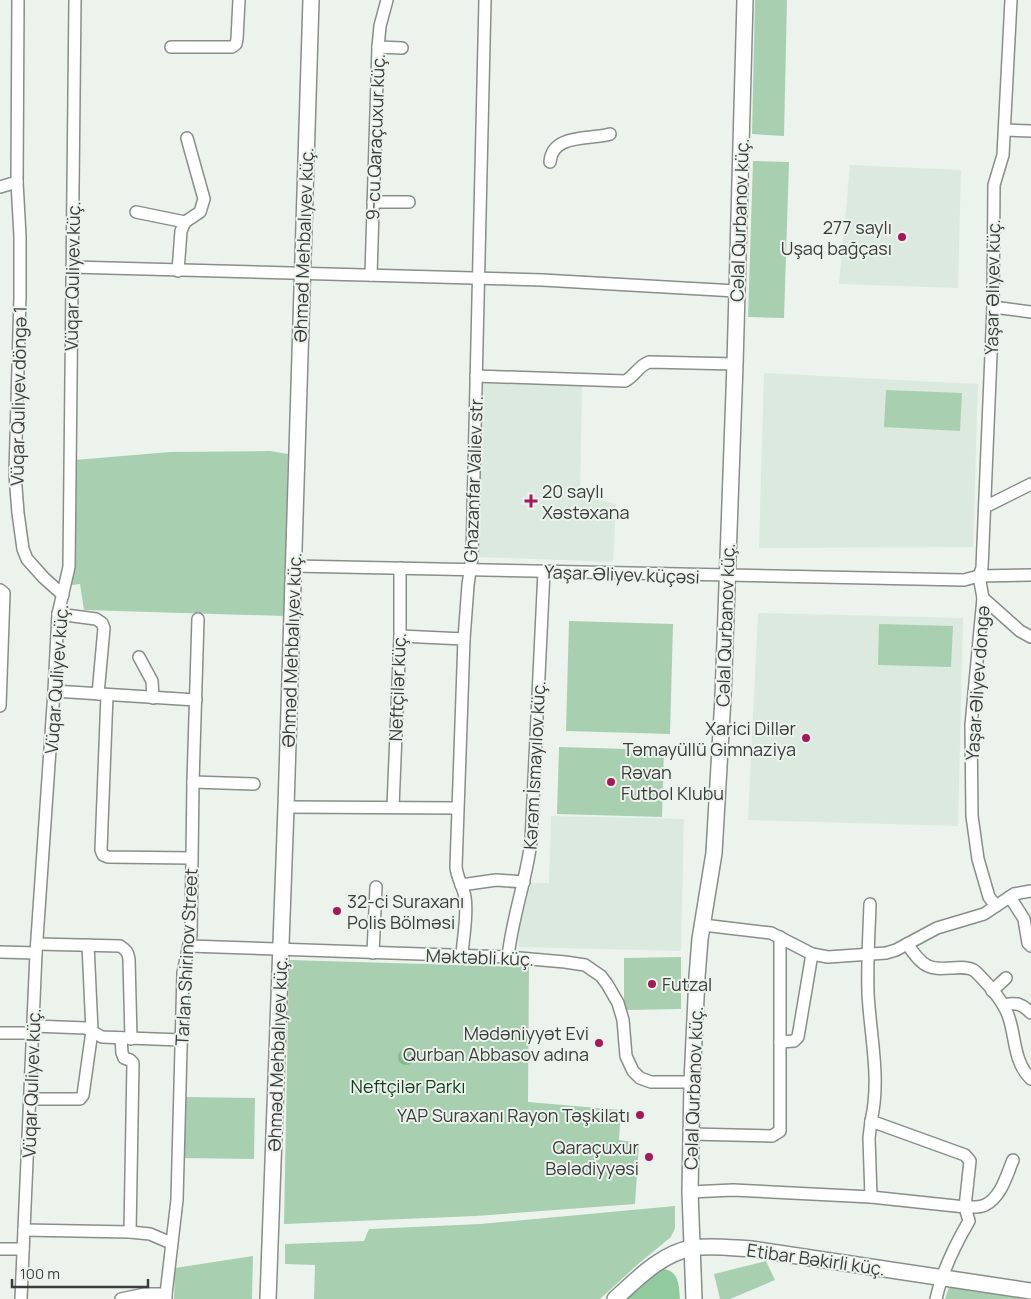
<svg xmlns="http://www.w3.org/2000/svg" width="1031" height="1299" font-family="Manrope,sans-serif">
<style>
.built{fill:#dce9df}
.green{fill:#a8d0b0}
.forest{fill:#91cb9d}
.water{fill:#82bb8e}
.lines{fill:none;stroke-linecap:round;stroke-linejoin:round}
.street-casing{stroke:#888e89;stroke-width:14}
.secondary-casing{stroke:#888e89;stroke-width:18}
.street{stroke:#fff;stroke-width:11}
.secondary{stroke:#fff;stroke-width:15}
.poi-dot{fill:#a71859;stroke:#ecf3ed;stroke-width:2}
.labels{text-anchor:middle;dominant-baseline:central;stroke-width:4;stroke-linejoin:round;paint-order:stroke}
.street-label{font-size:18px;fill:#3a3d3a;stroke:#ecf3ed}
.poi-label{font-size:18px;fill:#3a3d3a;stroke:#ecf3ed;text-anchor:end}
.park-label{font-size:18px;fill:#123d1f;stroke:#ecf3ed}
</style>
<rect width="100%" height="100%" fill="#ecf3ed"/>
<g class="built">
<polygon points="850,165 961,170 958,288 839,284"/>
<polygon points="764,373 978,384 973,547 759,548"/>
<polygon points="483,383 582,386 580,495 616,504 613,562 478,557"/>
<polygon points="758,613 963,618 958,826 748,820"/>
<polygon points="551,816 684,819 681,951 519,947 518,933 531,883 549,883"/>
</g>
<g class="green">
<polygon points="755,0 787,0 784,136 752,134"/>
<polygon points="753,161 789,162 784,318 748,317"/>
<polygon points="886,390 962,393 960,431 884,427"/>
<polygon points="270,451 288,454 285,616 84,610 80,584 72,585 75,460 170,452"/>
<polygon points="569,621 673,624 670,734 566,731"/>
<polygon points="879,624 953,626 951,667 878,665"/>
<polygon points="559,747 664,750 662,817 557,814"/>
<polygon points="681,957 681,1009 624,1010 624,958"/>
<polygon points="289,960 529,967 528,1102 621,1110 619,1140 639,1143 635,1204 476,1216 284,1224"/>
<polygon points="185,1097 255,1098 254,1159 182,1158"/>
<polygon points="675,1206 675,1228 671,1237 637,1265 600,1299 314,1299 315,1265 285,1264 285,1244 364,1241 369,1229 480,1224"/>
<polygon points="253,1256 252,1299 174,1299 175,1268"/>
<polygon points="766,1261 775,1280 730,1299 720,1299 714,1274"/>
<polygon points="949,1287 1025,1299 945,1299"/>
</g>
<path class="forest" d="M662,1269C679,1270 679,1285 680,1299H624L655,1271Z"/>
<circle class="water" cx="406" cy="1057" r="8"/>
<g class="lines">
<g class="street-casing">
<g id="street">
<polyline points="18,0 17,182 20,236 20,296 15,474 18,513 23,549 27,559 44,578 63,595"/>
<polyline points="171,47 232,47 236,44 237,39 239,0"/>
<polyline points="378,47 402,48"/>
<polyline points="1005,130 1031,131"/>
<path d="M550,162C552,133 591,140 610,134"/>
<polyline points="0,187 17,182"/>
<polyline points="373,202 409,202"/>
<polyline points="136,212 185,222"/>
<polyline points="72,267 542,280 736,291"/>
<polyline points="178,271 181,231 185,222 200,212 204,199 187,138"/>
<polyline points="371,275 378,47 380,26 387,0"/>
<polyline points="993,307 1031,312"/>
<path d="M476,376L625,381C635,376 638,366 649,362L735,364"/>
<polyline points="985,507 1031,484"/>
<polyline points="294,566 964,580 979,576 1031,575"/>
<polyline points="979,576 982,568 993,307 994,185 1003,155 1011,0"/>
<polyline points="979,576 983,598 971,725 972,816 978,859 989,897 996,906"/>
<polyline points="0,590 4,593 0,706"/>
<polyline points="983,598 1020,631 1031,637"/>
<polyline points="58,614 96,619 102,623 104,628 98,694"/>
<polyline points="400,636 464,639"/>
<polyline points="139,657 152,681 153,698"/>
<polyline points="54,691 196,700"/>
<polyline points="107,695 101,850 103,855 108,857 191,858"/>
<polyline points="193,782 254,784"/>
<polyline points="286,807 457,808"/>
<polyline points="393,807 400,636 400,568"/>
<polyline points="461,885 496,880 524,882"/>
<polyline points="1010,897 1024,919 1028,943 1031,946"/>
<path d="M870,904C869,934 867,964 868,993C870,1035 881,1079 871,1121L965,1155L970,1161L965,1207L969,1221C955,1245 942,1271 936,1299"/>
<polyline points="703,925 771,933 812,954 828,957 886,953 896,950 937,928 984,914 1014,894 1031,891"/>
<path d="M37,944L120,946C126,950 128,952 129,959L131,1039"/>
<path d="M907,944C913,952 919,962 928,966C942,973 966,962 976,972C987,983 1003,1001 1008,1015C1016,1036 1013,1062 1031,1079"/>
<polyline points="189,946 508,957 565,962 585,965 601,976 607,984 618,1003 623,1020 626,1056 633,1071 640,1078 651,1082 692,1082"/>
<polyline points="0,952 36,953"/>
<polyline points="373,953 376,887"/>
<path d="M462,956C463,937 468,915 465,897C463,886 457,878 456,867L464,639L468,585L472,557L485,0"/>
<path d="M508,957C512,918 526,881 531,842L544,571"/>
<polyline points="992,991 1006,978"/>
<path d="M1004,1005C1017,1002 1022,1004 1031,1013"/>
<polyline points="33,1026 86,1028 102,1037 181,1040"/>
<polyline points="0,1033 33,1033"/>
<polyline points="121,1038 122,1053 124,1058 130,1060 133,1063 130,1232"/>
<polyline points="780,1042 794,1041 798,1037 812,954"/>
<polyline points="30,1099 80,1099 83,1095 92,1031 88,945"/>
<polyline points="691,1134 772,1136 780,1131 780,937"/>
<path d="M690,1192L733,1190L871,1197L965,1207C971,1207 979,1208 985,1205C1001,1198 1007,1174 1013,1160"/>
<polyline points="871,1197 869,1138 871,1121"/>
<polyline points="24,1230 130,1232 150,1234 171,1243"/>
<polyline points="0,1249 23,1249"/>
<polyline points="166,1294 177,1200 183,973 191,935 193,782 198,619"/>
<polyline points="21,1299 36,953 54,691 58,614 69,567 75,0"/>
<polyline points="121,1299 145,1294 166,1294 166,1299"/>
</g>
</g>
<g class="secondary-casing">
<g id="secondary">
<polyline points="268,1299 286,807 311,0"/>
<path d="M615,1299C637,1279 662,1253 692,1248C711,1245 732,1248 751,1249L1031,1291"/>
<polyline points="694,1299 690,1192 692,1082 697,977 700,939 714,853 723,697 735,364 745,0"/>
</g>
</g>
<use href="#street" class="street"/>
<use href="#secondary" class="secondary"/>
</g>
<g class="poi-dot">
<circle cx="902" cy="237" r="5"/>
<path d="M528.5 493.5h5v5h5v5h-5v5h-5v-5h-5v-5h5z"/>
<circle cx="806" cy="738" r="5"/>
<circle cx="611" cy="782" r="5"/>
<circle cx="337" cy="911" r="5"/>
<circle cx="652" cy="984" r="5"/>
<circle cx="599" cy="1043" r="5"/>
<circle cx="640" cy="1115" r="5"/>
<circle cx="649" cy="1157" r="5"/>
</g>
<g class="labels">
<g class="street-label">
<text transform="translate(375 137) rotate(-88)">9-cu Qaraçuxur küç.</text>
<text transform="translate(739 220) rotate(-88)">Cəlal Qurbanov küç.</text>
<text transform="translate(303 245) rotate(-88)">Əhməd Mehbalıyev küç.</text>
<text transform="translate(72 276) rotate(-89)">Vüqar Quliyev küç.</text>
<text transform="translate(992 287) rotate(-89)">Yaşar Əliyev küç.</text>
<text transform="translate(18 396) rotate(-89)">Vüqar Quliyev döngə 1</text>
<text transform="translate(473 479) rotate(-88)">Ghazanfar Valiev str.</text>
<text transform="translate(622 574) rotate(2)">Yaşar Əliyev küçəsi</text>
<text transform="translate(725 625) rotate(-88)">Cəlal Qurbanov küç.</text>
<text transform="translate(291 650) rotate(-88)">Əhməd Mehbalıyev küç.</text>
<text transform="translate(56 679) rotate(-86)">Vüqar Quliyev küç.</text>
<text transform="translate(977 683) rotate(-86)">Yaşar Əliyev dongə</text>
<text transform="translate(397 687) rotate(-88)">Neftçilər küç.</text>
<text transform="translate(534 765) rotate(-87)">Kərəm İsmayılov küç.</text>
<text transform="translate(186 957) rotate(-87)">Tarlan Shirinov Street</text>
<text transform="translate(480 957) rotate(2)">Məktəbli küç.</text>
<text transform="translate(277 1054) rotate(-88)">Əhməd Mehbalıyev küç.</text>
<text transform="translate(31 1083) rotate(-88)">Vüqar Quliyev küç.</text>
<text transform="translate(693 1088) rotate(-88)">Cəlal Qurbanov küç.</text>
<text transform="translate(816 1259) rotate(8)">Etibar Bəkirli küç.</text>
</g>
<g class="poi-label">
<text x="892" y="227">277 saylı<tspan x="892" dy="21">Uşaq bağçası</tspan></text>
<text x="542" y="491" text-anchor="start">20 saylı<tspan x="542" dy="21">Xəstəxana</tspan></text>
<text x="796" y="728">Xarici Dillər<tspan x="796" dy="21">Təmayüllü Gimnaziya</tspan></text>
<text x="621" y="772" text-anchor="start">Rəvan<tspan x="621" dy="21">Futbol Klubu</tspan></text>
<text x="347" y="901" text-anchor="start">32-ci Suraxanı<tspan x="347" dy="21">Polis Bölməsi</tspan></text>
<text x="662" y="984" text-anchor="start">Futzal</text>
<text x="589" y="1033">Mədəniyyət Evi<tspan x="589" dy="21">Qurban Abbasov adına</tspan></text>
<text x="630" y="1115">YAP Suraxanı Rayon Təşkilatı</text>
<text x="639" y="1147">Qaraçuxur<tspan x="639" dy="21">Bələdiyyəsi</tspan></text>
</g>
<g class="park-label">
<text x="408" y="1086">Neftçilər Parkı</text>
</g>
</g>
<path d="M12 1279v8h136v-8" fill="none" stroke="#3a3d3a" stroke-width="2.5"/>
<text x="20" y="1279" font-size="15" fill="#3a3d3a" stroke="#ecf3ed" stroke-width="4" paint-order="stroke">100 m</text>
</svg>
